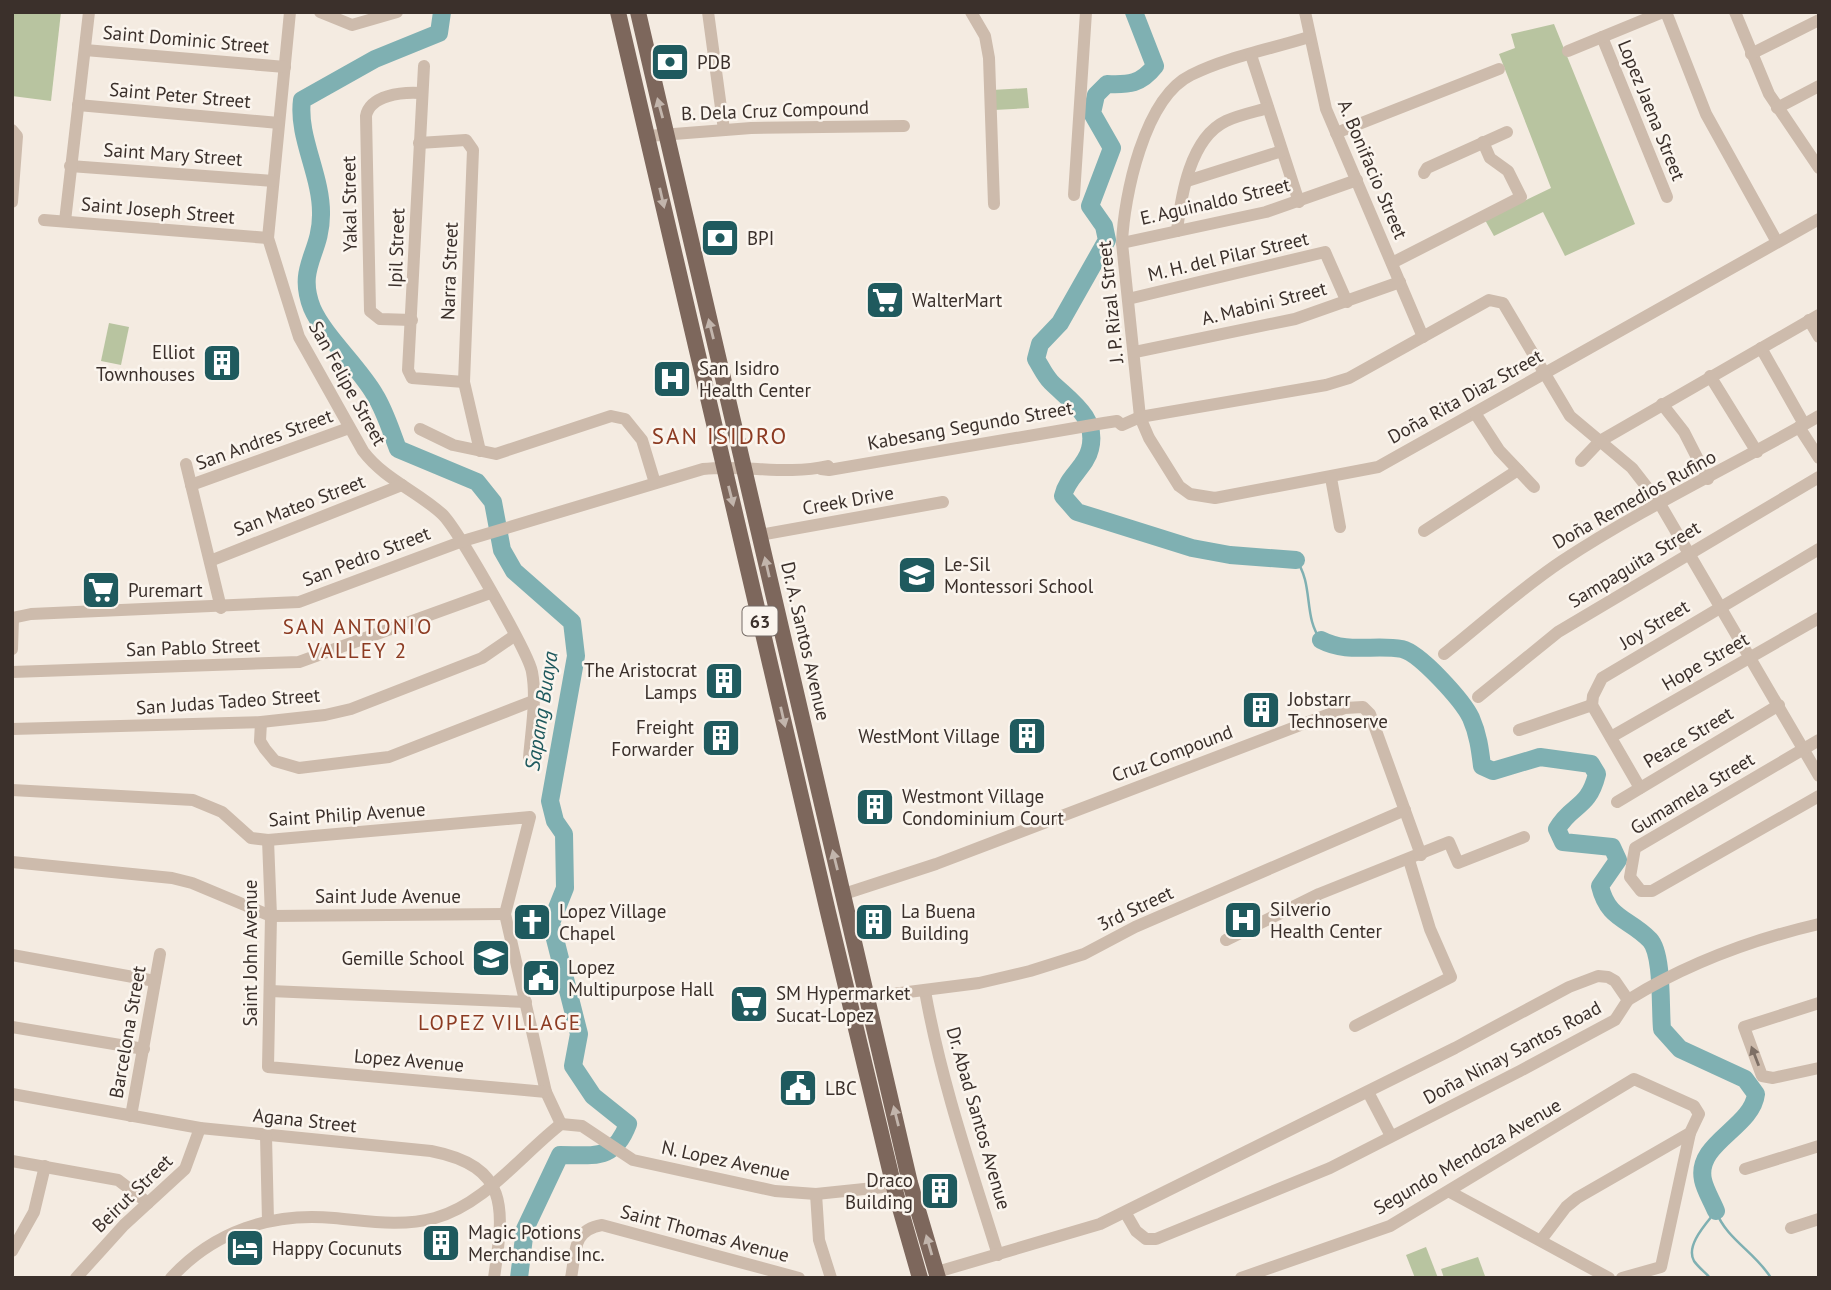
<svg xmlns="http://www.w3.org/2000/svg" width="1831" height="1290" font-family="'PT Sans',sans-serif">
<style>
.green{fill:#b8c4a0}
.lines{fill:none;stroke-linecap:round;stroke-linejoin:round}
.stream{stroke:#7fb0b2;stroke-width:2.5}
.river{stroke:#7fb0b2;stroke-width:18}
.minor{stroke:#cdbbac;stroke-width:12}
.major{stroke:#7d675c;stroke-width:16}
.oneway{fill:#c2b5ac}
.oneway2{fill:#7d6f65}
.labels{text-anchor:middle;dominant-baseline:central;stroke-width:5;stroke-linejoin:round;paint-order:stroke}
.shield{fill:#fbf5ee;stroke:#756b66;stroke-width:2}
.shield-label{font-size:18px;font-weight:bold;fill:#3b302b}
.street-label{font-size:19px;fill:#3b302b;stroke:#fbf5ee}
.poi-label{font-size:19px;fill:#3b302b;stroke:#fbf5ee;text-anchor:start}
.neighbourhood-label{font-size:21px;letter-spacing:2px;fill:#8c3b22;stroke:#fbf5ee}
.water-label{font-size:21px;font-style:italic;fill:#1f5a5e;stroke:#fbf5ee}
.quarter-label{font-size:23px;letter-spacing:2px;fill:#8c3b22;stroke:#fbf5ee}
</style>
<rect width="100%" height="100%" fill="#f4ebe1"/>
<g class="green">
<polygon points="12,12 61,12 51,101 12,96"/>
<polygon points="1554,24 1635,224 1565,256 1543,212 1494,236 1485,220 1551,188 1499,54 1515,48 1511,34"/>
<polygon points="1027,88 1029,108 994,110 992,90"/>
<polygon points="109,323 129,327 121,365 101,361"/>
<polygon points="1426,1247 1438,1278 1415,1278 1406,1255"/>
<polygon points="1478,1257 1485,1276 1444,1278 1441,1269"/>
</g>
<g class="lines">
<g class="stream">
<path d="M1296,560C1314,584 1303,618 1321,640"/>
<path d="M1716,1211C1726,1239 1755,1252 1771,1278"/>
<path d="M1710,1278C1706,1273 1698,1267 1694,1261C1685,1245 1707,1223 1716,1211"/>
</g>
<g class="river">
<path d="M442,12L439,33L375,59L302,100C297,137 322,176 321,215C321,254 296,267 312,308C324,336 359,367 375,395C385,411 391,431 398,449L477,482L493,502L502,550L514,571L572,622L576,656L550,801L555,821L564,834L565,888L551,923L579,1034L573,1066L593,1096L628,1124C614,1161 595,1155 560,1155L525,1229L519,1278"/>
<path d="M1134,12L1155,66C1141,84 1129,85 1107,84L1096,95L1092,113L1112,148L1090,206L1104,226L1107,240L1060,323L1040,344L1036,359C1041,367 1045,376 1051,382C1070,401 1098,417 1090,449C1086,467 1067,477 1063,496L1077,512L1192,548L1230,555L1296,560"/>
<path d="M1321,640C1348,654 1374,644 1402,649C1420,653 1463,701 1471,718C1478,734 1480,749 1482,766L1493,771L1540,757L1591,764L1597,774C1588,810 1572,803 1557,829L1563,842L1612,847L1618,860L1600,886C1608,920 1629,918 1650,940C1663,954 1660,1008 1662,1029L1680,1049L1745,1079L1756,1094C1752,1128 1695,1143 1703,1180C1705,1190 1712,1201 1716,1211"/>
</g>
<g class="minor">
<path d="M290,12L268,238L299,337L363,451C384,479 417,491 442,514C457,528 529,654 532,672C537,699 531,731 529,758"/>
<polyline points="320,12 352,25 397,12"/>
<polyline points="708,12 724,130"/>
<polyline points="971,12 985,36 989,58 994,204"/>
<polyline points="1305,12 1326,109 1423,337"/>
<polyline points="1666,12 1706,114 1777,242"/>
<polyline points="1735,12 1769,94 1819,168"/>
<path d="M1309,37C1271,49 1227,57 1191,75C1144,98 1124,196 1122,243L1140,417L1149,438L1179,486L1190,494L1215,498L1378,467L1819,219"/>
<polyline points="1602,37 1667,197"/>
<polyline points="85,50 285,67"/>
<polyline points="1568,51 1663,12"/>
<polyline points="1751,54 1819,20"/>
<polyline points="1251,55 1299,202"/>
<polyline points="424,66 408,370 412,378 464,382"/>
<polyline points="78,105 279,123"/>
<polyline points="1777,108 1819,86"/>
<polyline points="12,130 17,136 12,202"/>
<polyline points="1336,133 1499,69"/>
<polyline points="648,136 751,128 904,126"/>
<polyline points="419,143 466,140 473,150 464,382 480,451"/>
<polyline points="70,166 273,181"/>
<polyline points="1424,173 1427,168 1507,132"/>
<polyline points="1187,181 1282,151"/>
<polyline points="1074,195 1086,12"/>
<polyline points="44,220 268,238"/>
<polyline points="65,221 89,12"/>
<path d="M1177,231C1181,196 1190,138 1226,121C1239,115 1254,112 1268,108"/>
<polyline points="1122,243 1266,212 1357,180"/>
<polyline points="1392,263 1521,197 1508,171 1490,158 1483,142"/>
<polyline points="1128,299 1325,252 1347,302"/>
<path d="M412,320L380,319L370,311L366,116C370,95 402,92 420,93"/>
<polyline points="1809,320 1819,337"/>
<polyline points="1761,348 1804,424"/>
<polyline points="1135,352 1295,319 1400,282"/>
<polyline points="1710,376 1757,452"/>
<polyline points="1662,404 1684,432 1708,479"/>
<polyline points="1475,413 1499,450 1534,487"/>
<polyline points="1799,427 1819,458"/>
<polyline points="420,429 453,445 496,454 611,416 625,419 642,440 655,483"/>
<polyline points="1581,461 1600,441 1819,315"/>
<polyline points="186,464 221,608"/>
<polyline points="821,469 829,470 1104,423 1117,421 1122,425 1140,417 1326,385 1349,378 1489,300 1503,303 1570,416 1632,468 1660,504 1819,776"/>
<polyline points="1331,478 1340,527"/>
<polyline points="191,485 349,428"/>
<polyline points="1424,531 1518,470"/>
<polyline points="760,535 943,502"/>
<polyline points="210,561 402,485"/>
<path d="M12,618L31,614L299,602L463,541L703,469C745,464 785,476 828,466"/>
<polyline points="12,649 13,618"/>
<path d="M1444,654C1483,623 1520,589 1562,561C1644,507 1734,465 1819,416"/>
<polyline points="12,672 299,662 490,593"/>
<polyline points="1478,697 1558,632 1819,477"/>
<polyline points="1592,705 1593,696 1602,678 1819,549"/>
<polyline points="1592,705 1640,788"/>
<polyline points="261,722 260,741 265,749 275,761 299,768 389,757 533,701"/>
<polyline points="12,729 261,722 325,715 351,709 482,658 514,636"/>
<polyline points="1519,730 1592,705"/>
<polyline points="1611,737 1819,618"/>
<polyline points="1819,740 1635,848 1630,877 1641,891 1652,891 1819,796"/>
<polyline points="12,790 193,800 222,812 251,838 268,840 530,817 505,914 546,1092 561,1124"/>
<polyline points="1617,802 1779,705"/>
<polyline points="268,840 271,916 268,1067 546,1092"/>
<polyline points="12,862 172,878 192,883 271,916 505,914"/>
<polyline points="844,894 936,864 1345,708 1363,707 1370,714 1421,855"/>
<polyline points="1226,940 1319,894 1449,842 1458,863 1524,837"/>
<polyline points="12,955 155,981"/>
<polyline points="270,991 526,1002"/>
<path d="M925,991C941,1081 971,1168 998,1255"/>
<polyline points="869,997 979,983 1030,971 1084,954 1135,927 1405,810"/>
<path d="M1628,1000C1688,963 1750,940 1819,924"/>
<polyline points="1819,1003 1744,1027 1762,1076 1773,1078 1819,1068"/>
<polyline points="1355,1026 1451,977 1430,929 1409,860"/>
<polyline points="12,1027 144,1049"/>
<polyline points="1368,1092 1391,1136"/>
<path d="M12,1094L200,1128L431,1151C513,1167 503,1213 494,1278"/>
<polyline points="131,1116 160,954"/>
<polyline points="266,1136 268,1221"/>
<polyline points="12,1161 118,1180 148,1203"/>
<polyline points="1745,1169 1819,1146"/>
<polyline points="1450,1192 1609,1278"/>
<polyline points="816,1194 819,1240 831,1278"/>
<polyline points="1791,1228 1819,1219"/>
<polyline points="12,1251 34,1212 45,1166"/>
<polyline points="937,1272 1100,1224 1455,1048 1569,987 1598,976 1608,977 1615,981 1628,1000 1615,1020 1520,1071 1330,1168 1156,1239 1146,1239 1136,1231 1125,1212"/>
<polyline points="76,1278 124,1225 185,1169 200,1128"/>
<path d="M171,1278C214,1231 272,1212 334,1218C368,1221 401,1227 435,1218C485,1204 521,1155 561,1124L582,1126L633,1160L775,1191L816,1194L903,1185"/>
<path d="M571,1278C576,1252 572,1230 602,1225L799,1278"/>
<polyline points="1241,1278 1390,1226 1634,1079 1694,1106 1699,1114 1690,1133 1577,1198 1566,1207 1541,1240"/>
<polyline points="1622,1278 1661,1267 1690,1133"/>
</g>
<g class="major">
<polyline points="618,12 828,912 894,1187 920,1278"/>
<polyline points="638,12 910,1183 938,1278"/>
</g>
</g>
<defs><path id="oneway-solid" d="M-6-.8H1V-3.2L6.5 0L1 3.2V.8H-6Z" transform="scale(1.75)"/></defs>
<g class="oneway">
<use href="#oneway-solid" transform="translate(660 108) rotate(-105)"/>
<use href="#oneway-solid" transform="translate(662 198) rotate(77)"/>
<use href="#oneway-solid" transform="translate(711 329) rotate(-104)"/>
<use href="#oneway-solid" transform="translate(731 496) rotate(76)"/>
<use href="#oneway-solid" transform="translate(767 567) rotate(-103)"/>
<use href="#oneway-solid" transform="translate(783 717) rotate(77)"/>
<use href="#oneway-solid" transform="translate(835 860) rotate(-104)"/>
<use href="#oneway-solid" transform="translate(896 1116) rotate(-104)"/>
<use href="#oneway-solid" transform="translate(929 1245) rotate(-106)"/>
</g>
<use class="oneway2" href="#oneway-solid" transform="translate(1755 1056) rotate(-111)"/>
<defs>
<g id="bank-square" transform="scale(2.0125)"><rect x="-9" y="-9" width="18" height="18" rx="4" fill="#1f5a5e" stroke="#fbf5ee"/><path d="M-6-4H6V4H-6ZM0-2.3a2.3 2.3 0 1 0 0 4.6a2.3 2.3 0 1 0 0-4.6Z" fill="#fff"/></g>
<g id="supermarket-square" transform="scale(2.0125)"><rect x="-9" y="-9" width="18" height="18" rx="4" fill="#1f5a5e" stroke="#fbf5ee"/><path d="M-6-5.5h2.5l.6 2H6L4.5 2H-2.5L-4.4-4H-6ZM-1.5 3.2a1.3 1.3 0 1 0 .1 0ZM3 3.2a1.3 1.3 0 1 0 .1 0Z" fill="#fff"/></g>
<g id="building-square" transform="scale(2.0125)"><rect x="-9" y="-9" width="18" height="18" rx="4" fill="#1f5a5e" stroke="#fbf5ee"/><path d="M-4-6H4V6H1V3H-1V6H-4ZM-2.5-4.3h1.7v1.8h-1.7ZM.8-4.3h1.7v1.8H.8ZM-2.5-1h1.7V.8h-1.7ZM.8-1h1.7V.8H.8Z" fill="#fff"/></g>
<g id="hospital-square" transform="scale(2.0125)"><rect x="-9" y="-9" width="18" height="18" rx="4" fill="#1f5a5e" stroke="#fbf5ee"/><path d="M-5-5h3v3.5h4V-5h3V5h-3V1.5h-4V5h-3Z" fill="#fff"/></g>
<g id="school-square" transform="scale(2.0125)"><rect x="-9" y="-9" width="18" height="18" rx="4" fill="#1f5a5e" stroke="#fbf5ee"/><path d="M0-5L7-2L0 1L-7-2ZM-4 1L0 2.5L4 1V4Q0 6-4 4Z" fill="#fff"/></g>
<g id="church-square" transform="scale(2.0125)"><rect x="-9" y="-9" width="18" height="18" rx="4" fill="#1f5a5e" stroke="#fbf5ee"/><path d="M-1.2-6h2.4v3.5h3.3v2.4h-3.3V6h-2.4V-.1h-3.3v-2.4h3.3Z" fill="#fff"/></g>
<g id="civic-square" transform="scale(2.0125)"><rect x="-9" y="-9" width="18" height="18" rx="4" fill="#1f5a5e" stroke="#fbf5ee"/><path d="M-.6-6.5H3V-4.5H.6V-3L4-1V1h2V6H-6V1h2V-1L-.6-3ZM-1.2 2.5V6h2.4V2.5Z" fill="#fff"/></g>
<g id="hotel-square" transform="scale(2.0125)"><rect x="-9" y="-9" width="18" height="18" rx="4" fill="#1f5a5e" stroke="#fbf5ee"/><path d="M-6-4.5h1.5V1H6V5H4.5V3h-9V5H-6ZM-4 0a1.8 1.8 0 1 1 3.6 0ZM.5 0V-2.5h3Q6-2.5 6 0Z" fill="#fff"/></g>
</defs>
<g fill-rule="evenodd">
<use href="#bank-square" x="670" y="62"/>
<use href="#bank-square" x="720" y="238"/>
<use href="#supermarket-square" x="885" y="300"/>
<use href="#building-square" x="222" y="363"/>
<use href="#hospital-square" x="672" y="379"/>
<use href="#school-square" x="917" y="575"/>
<use href="#supermarket-square" x="101" y="590"/>
<use href="#building-square" x="724" y="681"/>
<use href="#building-square" x="1261" y="710"/>
<use href="#building-square" x="1027" y="736"/>
<use href="#building-square" x="721" y="738"/>
<use href="#building-square" x="875" y="807"/>
<use href="#hospital-square" x="1243" y="920"/>
<use href="#church-square" x="532" y="922"/>
<use href="#building-square" x="874" y="922"/>
<use href="#school-square" x="491" y="958"/>
<use href="#civic-square" x="541" y="978"/>
<use href="#supermarket-square" x="749" y="1004"/>
<use href="#civic-square" x="798" y="1088"/>
<use href="#building-square" x="940" y="1191"/>
<use href="#building-square" x="441" y="1243"/>
<use href="#hotel-square" x="245" y="1248"/>
</g>
<g class="labels">
<rect class="shield" x="742.5" y="606.5" width="35" height="29" rx="5"/>
<g class="shield-label">
<text x="760" y="621">63</text>
</g>
<g class="street-label">
<text transform="translate(186 39) rotate(5)">Saint Dominic Street</text>
<text transform="translate(180 95) rotate(5)">Saint Peter Street</text>
<text transform="translate(775 110) rotate(-2)">B. Dela Cruz Compound</text>
<text transform="translate(1652 110) rotate(68)">Lopez Jaena Street</text>
<text transform="translate(173 154) rotate(4)">Saint Mary Street</text>
<text transform="translate(1373 169) rotate(67)">A. Bonifacio Street</text>
<text transform="translate(1215 201) rotate(-13)">E. Aguinaldo Street</text>
<text transform="translate(349 204) rotate(-91)">Yakal Street</text>
<text transform="translate(158 210) rotate(5)">Saint Joseph Street</text>
<text transform="translate(396 248) rotate(-88)">Ipil Street</text>
<text transform="translate(1228 256) rotate(-13)">M. H. del Pilar Street</text>
<text transform="translate(449 271) rotate(-88)">Narra Street</text>
<text transform="translate(1110 302) rotate(-96)">J. P. Rizal Street</text>
<text transform="translate(1264 303) rotate(-14)">A. Mabini Street</text>
<text transform="translate(348 383) rotate(61)">San Felipe Street</text>
<text transform="translate(1465 396) rotate(-29)">Doña Rita Diaz Street</text>
<text transform="translate(970 425) rotate(-10)">Kabesang Segundo Street</text>
<text transform="translate(264 439) rotate(-20)">San Andres Street</text>
<text transform="translate(1634 499) rotate(-29)">Doña Remedios Rufino</text>
<text transform="translate(848 500) rotate(-10)">Creek Drive</text>
<text transform="translate(299 505) rotate(-21)">San Mateo Street</text>
<text transform="translate(366 556) rotate(-21)">San Pedro Street</text>
<text transform="translate(1634 564) rotate(-31)">Sampaguita Street</text>
<text transform="translate(1654 624) rotate(-31)">Joy Street</text>
<text transform="translate(806 641) rotate(77)">Dr. A. Santos Avenue</text>
<text transform="translate(193 647) rotate(-2)">San Pablo Street</text>
<text transform="translate(1705 661) rotate(-30)">Hope Street</text>
<text transform="translate(228 701) rotate(-4)">San Judas Tadeo Street</text>
<text transform="translate(1688 737) rotate(-31)">Peace Street</text>
<text transform="translate(1172 753) rotate(-21)">Cruz Compound</text>
<text transform="translate(1692 793) rotate(-31)">Gumamela Street</text>
<text transform="translate(347 814) rotate(-4)">Saint Philip Avenue</text>
<text x="388" y="896">Saint Jude Avenue</text>
<text transform="translate(1135 908) rotate(-25)">3rd Street</text>
<text transform="translate(250 953) rotate(-90)">Saint John Avenue</text>
<text transform="translate(127 1032) rotate(-80)">Barcelona Street</text>
<text transform="translate(1512 1052) rotate(-28)">Doña Ninay Santos Road</text>
<text transform="translate(409 1060) rotate(5)">Lopez Avenue</text>
<text transform="translate(979 1118) rotate(74)">Dr. Abad Santos Avenue</text>
<text transform="translate(305 1120) rotate(6)">Agana Street</text>
<text transform="translate(1467 1156) rotate(-30)">Segundo Mendoza Avenue</text>
<text transform="translate(726 1160) rotate(12)">N. Lopez Avenue</text>
<text transform="translate(132 1193) rotate(-44)">Beirut Street</text>
<text transform="translate(705 1233) rotate(15)">Saint Thomas Avenue</text>
</g>
<g class="poi-label">
<text x="697" y="62">PDB</text>
<text x="747" y="238">BPI</text>
<text x="912" y="300">WalterMart</text>
<text x="195" y="352" text-anchor="end">Elliot<tspan x="195" dy="22">Townhouses</tspan></text>
<text x="699" y="368">San Isidro<tspan x="699" dy="22">Health Center</tspan></text>
<text x="944" y="564">Le-Sil<tspan x="944" dy="22">Montessori School</tspan></text>
<text x="128" y="590">Puremart</text>
<text x="697" y="670" text-anchor="end">The Aristocrat<tspan x="697" dy="22">Lamps</tspan></text>
<text x="1288" y="699">Jobstarr<tspan x="1288" dy="22">Technoserve</tspan></text>
<text x="694" y="727" text-anchor="end">Freight<tspan x="694" dy="22">Forwarder</tspan></text>
<text x="1000" y="736" text-anchor="end">WestMont Village</text>
<text x="902" y="796">Westmont Village<tspan x="902" dy="22">Condominium Court</tspan></text>
<text x="1270" y="909">Silverio<tspan x="1270" dy="22">Health Center</tspan></text>
<text x="559" y="911">Lopez Village<tspan x="559" dy="22">Chapel</tspan></text>
<text x="901" y="911">La Buena<tspan x="901" dy="22">Building</tspan></text>
<text x="464" y="958" text-anchor="end">Gemille School</text>
<text x="568" y="967">Lopez<tspan x="568" dy="22">Multipurpose Hall</tspan></text>
<text x="776" y="993">SM Hypermarket<tspan x="776" dy="22">Sucat-Lopez</tspan></text>
<text x="825" y="1088">LBC</text>
<text x="913" y="1180" text-anchor="end">Draco<tspan x="913" dy="22">Building</tspan></text>
<text x="468" y="1232">Magic Potions<tspan x="468" dy="22">Merchandise Inc.</tspan></text>
<text x="272" y="1248">Happy Cocunuts</text>
</g>
<g class="neighbourhood-label">
<text x="358" y="626">SAN ANTONIO<tspan x="358" dy="24">VALLEY 2</tspan></text>
<text x="500" y="1022">LOPEZ VILLAGE</text>
</g>
<g class="water-label">
<text transform="translate(541 711) rotate(-81)">Sapang Buaya</text>
</g>
<g class="quarter-label">
<text x="720" y="435">SAN ISIDRO</text>
</g>
</g>
<rect width="1831" height="1290" fill="none" stroke="#3b302b" stroke-width="28"/>
</svg>
